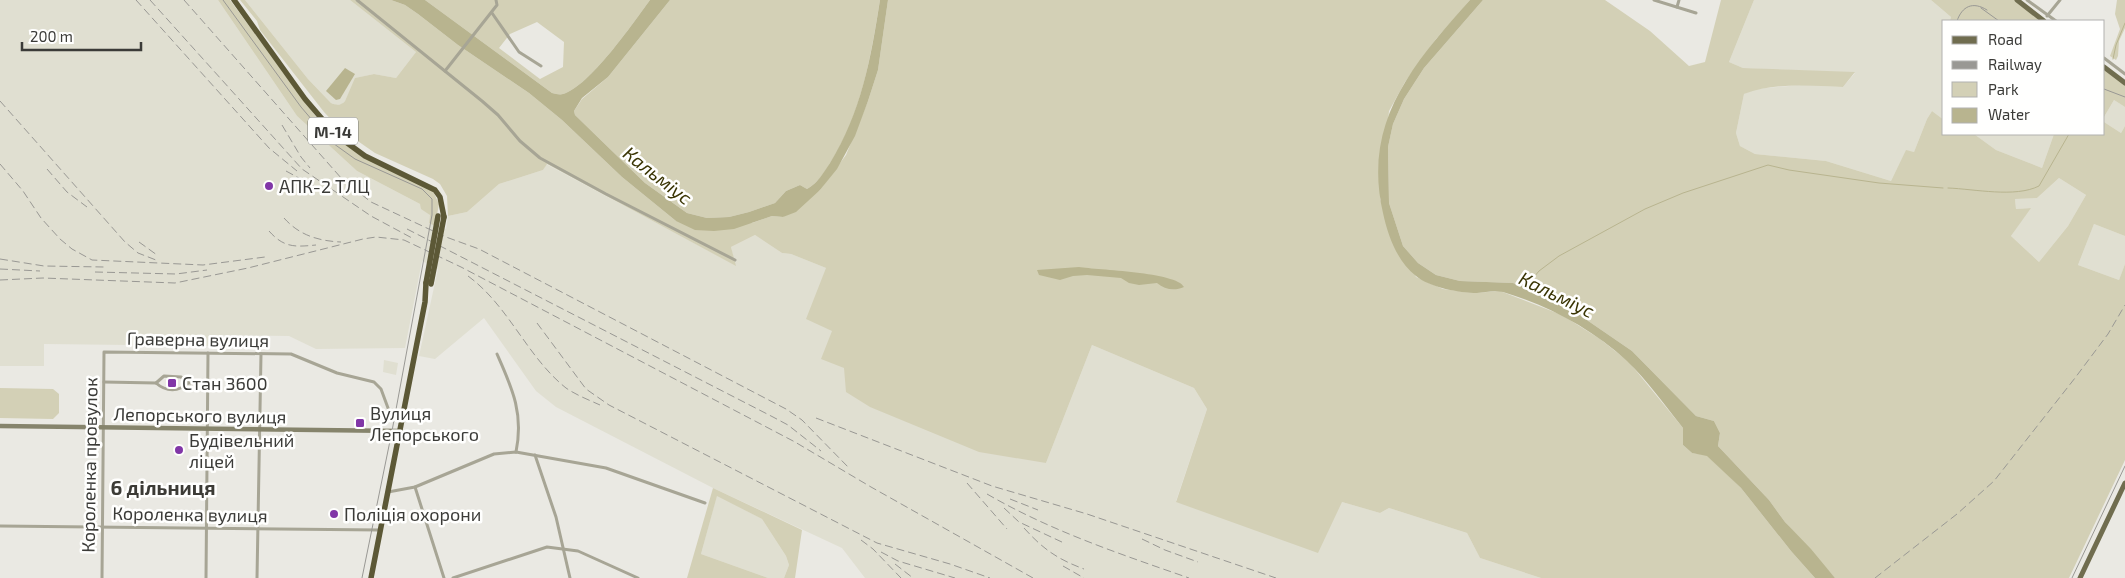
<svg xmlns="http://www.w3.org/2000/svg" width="2125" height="578" font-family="'Exo 2',sans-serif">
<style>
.built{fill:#e0dfd1}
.green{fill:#d3d0b6;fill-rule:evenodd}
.water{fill:#b8b48f}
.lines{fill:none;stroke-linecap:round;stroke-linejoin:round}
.stream{stroke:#b8b48f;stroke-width:1}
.street{stroke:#a7a595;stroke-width:3}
.secondary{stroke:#86846c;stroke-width:4.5}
.primary{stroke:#706d4f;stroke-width:5}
.highway{stroke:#5c5836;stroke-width:5.5}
.tram{stroke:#999894;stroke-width:1}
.rail{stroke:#999894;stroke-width:1;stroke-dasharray:8 4;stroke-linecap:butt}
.highway-bridge{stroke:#5c5836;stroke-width:5.5}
.poi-dot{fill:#8136a7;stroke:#fffffe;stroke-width:2}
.labels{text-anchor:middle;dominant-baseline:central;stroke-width:5;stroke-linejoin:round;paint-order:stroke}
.shield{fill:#fffffe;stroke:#767673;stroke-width:1}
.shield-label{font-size:16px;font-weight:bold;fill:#3b3b38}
.poi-label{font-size:18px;fill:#3b3b38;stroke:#fffffe;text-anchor:start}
.street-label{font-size:18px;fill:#3b3b38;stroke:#fffffe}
.water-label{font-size:19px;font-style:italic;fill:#3a3504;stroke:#fffffe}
.quarter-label{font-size:20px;font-weight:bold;fill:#3c3b36;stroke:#fffffe}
</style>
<rect width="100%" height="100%" fill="#eae9e3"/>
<g class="built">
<polygon points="0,0 218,0 297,116 357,171 420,204 430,215 429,223 446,229 448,216 467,212 499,184 543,170 546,164 735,265 731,247 755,235 782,253 791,254 826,268 832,331 844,368 1046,463 1092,345 1194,388 1207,409 1176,501 1342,502 1380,513 1389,508 1467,533 1480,558 1541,578 865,578 842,548 713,488 556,407 536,391 484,318 435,359 419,356 438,269 422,261 405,348 316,349 289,336 219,335 219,346 44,344 44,366 0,366"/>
<polygon points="245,0 350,0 416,52 396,78 374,74 356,78 345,101 342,104 336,105 331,103 308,79"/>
<polygon points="1754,0 1931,0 1951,17 1950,21 1944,21 1944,120 1932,111 1927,119 1914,152 1906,151 1891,181 1826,161 1755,154 1740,146 1736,133 1744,94 1755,89 1801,85 1843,87 1855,73 1743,68 1729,62"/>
<polygon points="2114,100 2125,107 2125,126 2121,133 2104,122 2104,117"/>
<polygon points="1974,134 2054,134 2042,168 1996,150"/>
<polygon points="2059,178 2086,195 2068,226 2039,262 2011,236 2030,208 2016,209 2015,199 2037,198"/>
<polygon points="2094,224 2125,236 2125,264 2119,280 2078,265"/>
<polygon points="384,360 398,363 396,375 383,372"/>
<polygon points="717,495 762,519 786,556 789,565 784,578 768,578 701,554"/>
</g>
<g class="green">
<polygon points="218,0 230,0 317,118 339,140 433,191 439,204 435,226 429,223 430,215 421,209 420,204 357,171 297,116"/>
<path d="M240,0H245L308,79L331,103C336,105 341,106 345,101L355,78L374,74L396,78L416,52L350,0H391L405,5L418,14L458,45L529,93L562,120L622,177L676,221L752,223L772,216L783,217L820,190L846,155L868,101L878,70L888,0H1470L1436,39L1405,82L1389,111L1380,199L1416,277L1443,289L1474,293L1500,291L1562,315L1600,339L1629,362L1683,428V445L1692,453L1707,455L1741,488L1791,551L1815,578H1541L1480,558L1467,533L1389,508L1380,513L1342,502L1318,553L1176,502L1207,409L1194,388L1092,345L1046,463L979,452L870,407L846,392L844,368L821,359L832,331L806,319L826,268L791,254L782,253L755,235L731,247L736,266L547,164L543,170L499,184L467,212L448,216L447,196L440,184L433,179L375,153L339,128L324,112L260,30L257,21Z"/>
<path d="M425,0H650C634,22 589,87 563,94C560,95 556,94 552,93ZM537,22L564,42L563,67L540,79L499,48L510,34Z"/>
<path d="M670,0H880C871,55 862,112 832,160C825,171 819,182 807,189L800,185L786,191L775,203L749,212L729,217L707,218L687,213L645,183L575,115L574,111L582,99L608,77Z"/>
<path d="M1483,0H1605L1650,31L1689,66L1705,62L1721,0H1754L1729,62L1743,68L1855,72L1843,87C1810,86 1775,82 1744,94L1736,133L1740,146L1755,154L1826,161L1891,181L1906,150L1914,152L1927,119L1932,111L1944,120V134H1974L1996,150L2042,168L2054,134H2104V122L2121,133L2125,126V236L2094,224L2078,265L2119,280L2125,264V460L2069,578H1835L1785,522L1769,500L1718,446L1720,433L1714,421L1696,416L1632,351L1562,303L1535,291L1513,283L1460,281L1436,275L1418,263L1403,246L1389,203L1388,147L1393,124L1404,99L1424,68ZM2059,178L2086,195L2068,226L2039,262L2011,236L2031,208L2016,209L2015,199L2037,198Z"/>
<polygon points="1931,0 2016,0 2041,21 1950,21 1951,17"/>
<polygon points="2117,0 2125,0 2125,28 2119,41 2118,56 2116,60 2110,56 2120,29 2115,14"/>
<polygon points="2104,69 2125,84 2125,107 2114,100 2104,117"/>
<polygon points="0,388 53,389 59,394 59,413 53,419 0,418"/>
<polygon points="713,488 802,530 795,578 784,578 789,565 786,556 762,519 717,496 701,554 768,578 687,578"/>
</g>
<g class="water">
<path d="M391,0H425L552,93C556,94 560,95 563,94C589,87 634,22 650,0H670L608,77L582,98L574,111L575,115L645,183L687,213L707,218L729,217L749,212L775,203L786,191L800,185L807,189C818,183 823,173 830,163C861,113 871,58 880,0H888L878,70L868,101L855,136L837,169L820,190L796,212L783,217L772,216L734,229L714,231L695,230L676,221L622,177L562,120L529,93L458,45L418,14L405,5Z"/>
<path d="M1470,0H1483L1424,68L1404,99L1393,124L1388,147L1389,203L1403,246L1418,263L1436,275L1460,281L1513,283L1535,291L1562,303L1632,351L1696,416L1714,421L1720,433L1718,446L1769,500L1785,522L1811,549L1835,578H1815L1791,551L1741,488L1707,456L1692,453L1683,445V428C1666,407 1647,380 1627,361C1592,329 1549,306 1503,292C1495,290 1485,292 1477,293C1459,293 1429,287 1416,276C1397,261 1388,236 1383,213C1362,122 1413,64 1470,0Z"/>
<polygon points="345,68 355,74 340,99 336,100 326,91"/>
<path d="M1079,267C1097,270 1177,272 1184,287C1175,291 1165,290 1157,283L1139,285L1129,283L1121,278L1087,275L1073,276L1060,280L1039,275L1037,270Z"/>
</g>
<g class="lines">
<g class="stream">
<polyline points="2113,59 2116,45 2125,23"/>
<path d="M1948,188C1975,189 2015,198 2039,186L2069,134"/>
<polyline points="1524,289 1539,271 1559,256 1645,209 1683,193 1768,165 1789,170 1879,183 1943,188"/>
</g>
<g class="street">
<polyline points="357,0 482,101 498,115 520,141 540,158 606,194 735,260"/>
<polyline points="1654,0 1696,13"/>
<polyline points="2027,0 2056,21"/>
<polyline points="1677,7 1679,0"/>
<polyline points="492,13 519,52 541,66"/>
<polyline points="2047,16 2060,0"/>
<polyline points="2104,58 2125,74"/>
<polyline points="445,71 497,5 496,0"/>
<path d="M497,354C512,388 524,413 516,452"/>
<path d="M104,382L156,383C166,392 179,392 188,383"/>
<polyline points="156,383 164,376 181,377 188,383 207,383"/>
<polyline points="535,455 556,517 570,578"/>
<polyline points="415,487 444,578"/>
<polyline points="388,492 415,487 494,454 516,452 606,468 705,503"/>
<polyline points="0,526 380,530"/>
<polyline points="102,578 104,352 291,354 337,373 374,382 381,389 388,408"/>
<polyline points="206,578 208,353"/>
<polyline points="257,578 261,354"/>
<polyline points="453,578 547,547 578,551 638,578"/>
</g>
<polyline class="secondary" points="0,426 400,431"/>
<g class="primary">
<polyline points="2017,0 2044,21"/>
<polyline points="2104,67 2125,83"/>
<polyline points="2080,578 2125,483"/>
</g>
<g class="highway">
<polyline points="234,0 305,99 335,134 365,156 435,190 440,197 444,217"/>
<polyline points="371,578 425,302 426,283"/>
</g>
<g class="tram">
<polyline points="223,0 301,107 330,141 355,159 422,189 432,199 432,215 392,431 362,578"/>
<polyline points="1981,8 1999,21"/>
<path d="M1957,21C1962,6 1973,1 1987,10"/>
<polyline points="2104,89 2125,97"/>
<polyline points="2072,578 2125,466"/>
</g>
<g class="rail">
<polyline points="136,0 269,148 297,171"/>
<polyline points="150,0 302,169 371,216 412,238"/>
<polyline points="184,0 342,179 371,202 446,237 479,249 786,409 802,420 850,469"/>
<polyline points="0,101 125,242 138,253 156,260"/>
<polyline points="282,125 301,157 310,168"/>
<polyline points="0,164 23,191 41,218 60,239 72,249 92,260 203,265 265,257"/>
<polyline points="47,169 67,192 87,207"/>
<polyline points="286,171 328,194"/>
<path d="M284,218C299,235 318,241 341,242"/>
<polyline points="407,229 773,417 788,425 821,451"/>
<path d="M269,231C284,248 295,247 316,245"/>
<polyline points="139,242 157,255"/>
<polyline points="0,259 44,266 104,267"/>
<polyline points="0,269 40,271"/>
<polyline points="95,272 176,274 207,270"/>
<path d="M468,276C509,306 527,357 566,388C576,395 589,400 600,405"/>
<polyline points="0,280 43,278 175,283 248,268 363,239 376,237 404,240 461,267 795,442 871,487 1033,578"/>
<polyline points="537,323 586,389 609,405 877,543 950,564 990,578"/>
<polyline points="816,418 992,486 1087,514 1276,578"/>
<polyline points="967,483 1007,529"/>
<path d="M987,494C1051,531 1120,554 1189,578"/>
<polyline points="1010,499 1038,510"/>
<polyline points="1004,508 1019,522 1064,543"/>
<path d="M1024,528C1043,549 1057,559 1084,569"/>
<polyline points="1142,539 1165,550 1198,562"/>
<polyline points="861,540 873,549 901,578"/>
<polyline points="881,552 898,561 955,578"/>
<polyline points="895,564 913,578"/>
<polyline points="1063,566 1084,578"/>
<polyline points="1875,578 1957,514 1994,481 2075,378 2108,334 2125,305"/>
</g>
<g class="highway-bridge">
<polyline points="426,283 438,216"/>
<polyline points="431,284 444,217"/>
</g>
</g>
<g class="poi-dot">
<circle cx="269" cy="186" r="5"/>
<rect x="167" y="378" width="10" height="10" rx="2.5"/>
<rect x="355" y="418" width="10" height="10" rx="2.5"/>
<circle cx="179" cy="450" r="5"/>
<circle cx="334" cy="514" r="5"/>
</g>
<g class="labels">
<rect class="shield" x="308" y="117.5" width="50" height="27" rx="4"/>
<g class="shield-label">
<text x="333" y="131">М-14</text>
</g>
<g class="poi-label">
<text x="279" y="186">АПК-2 ТЛЦ</text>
<text x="182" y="383">Стан 3600</text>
<text x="370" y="413">Вулиця<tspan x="370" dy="21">Лепорського</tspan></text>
<text x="189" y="440">Будівельний<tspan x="189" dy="21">ліцей</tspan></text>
<text x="344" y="514">Поліція охорони</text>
</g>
<g class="street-label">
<text transform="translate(198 339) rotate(1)">Граверна вулиця</text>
<text transform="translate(200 415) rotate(1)">Лепорського вулиця</text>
<text transform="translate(89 465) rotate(-89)">Короленка провулок</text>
<text transform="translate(190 514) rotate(1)">Короленка вулиця</text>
</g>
<g class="water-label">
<text transform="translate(658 175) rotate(38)">Кальміус</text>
<text transform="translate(1557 294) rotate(26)">Кальміус</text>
</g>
<g class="quarter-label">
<text x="163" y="487">6 дільниця</text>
</g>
</g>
<rect x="1942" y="20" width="162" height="115" fill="#fffffe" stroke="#b1b1af"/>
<rect x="1952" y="36" width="25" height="8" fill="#706d4f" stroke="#b1b1af"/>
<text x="1988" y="45" font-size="15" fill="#3b3b38">Road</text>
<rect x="1952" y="61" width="25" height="8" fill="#999894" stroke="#b1b1af"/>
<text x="1988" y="70" font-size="15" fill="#3b3b38">Railway</text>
<rect x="1952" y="82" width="25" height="15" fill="#d3d0b6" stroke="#b1b1af"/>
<text x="1988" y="95" font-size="15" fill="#3b3b38">Park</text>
<rect x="1952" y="108" width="25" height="15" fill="#b8b48f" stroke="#b1b1af"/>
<text x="1988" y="120" font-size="15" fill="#3b3b38">Water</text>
<path d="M22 42v8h119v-8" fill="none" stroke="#3b3b38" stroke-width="2.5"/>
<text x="30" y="42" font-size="15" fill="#3b3b38" stroke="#fffffe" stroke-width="4" paint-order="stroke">200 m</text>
</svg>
